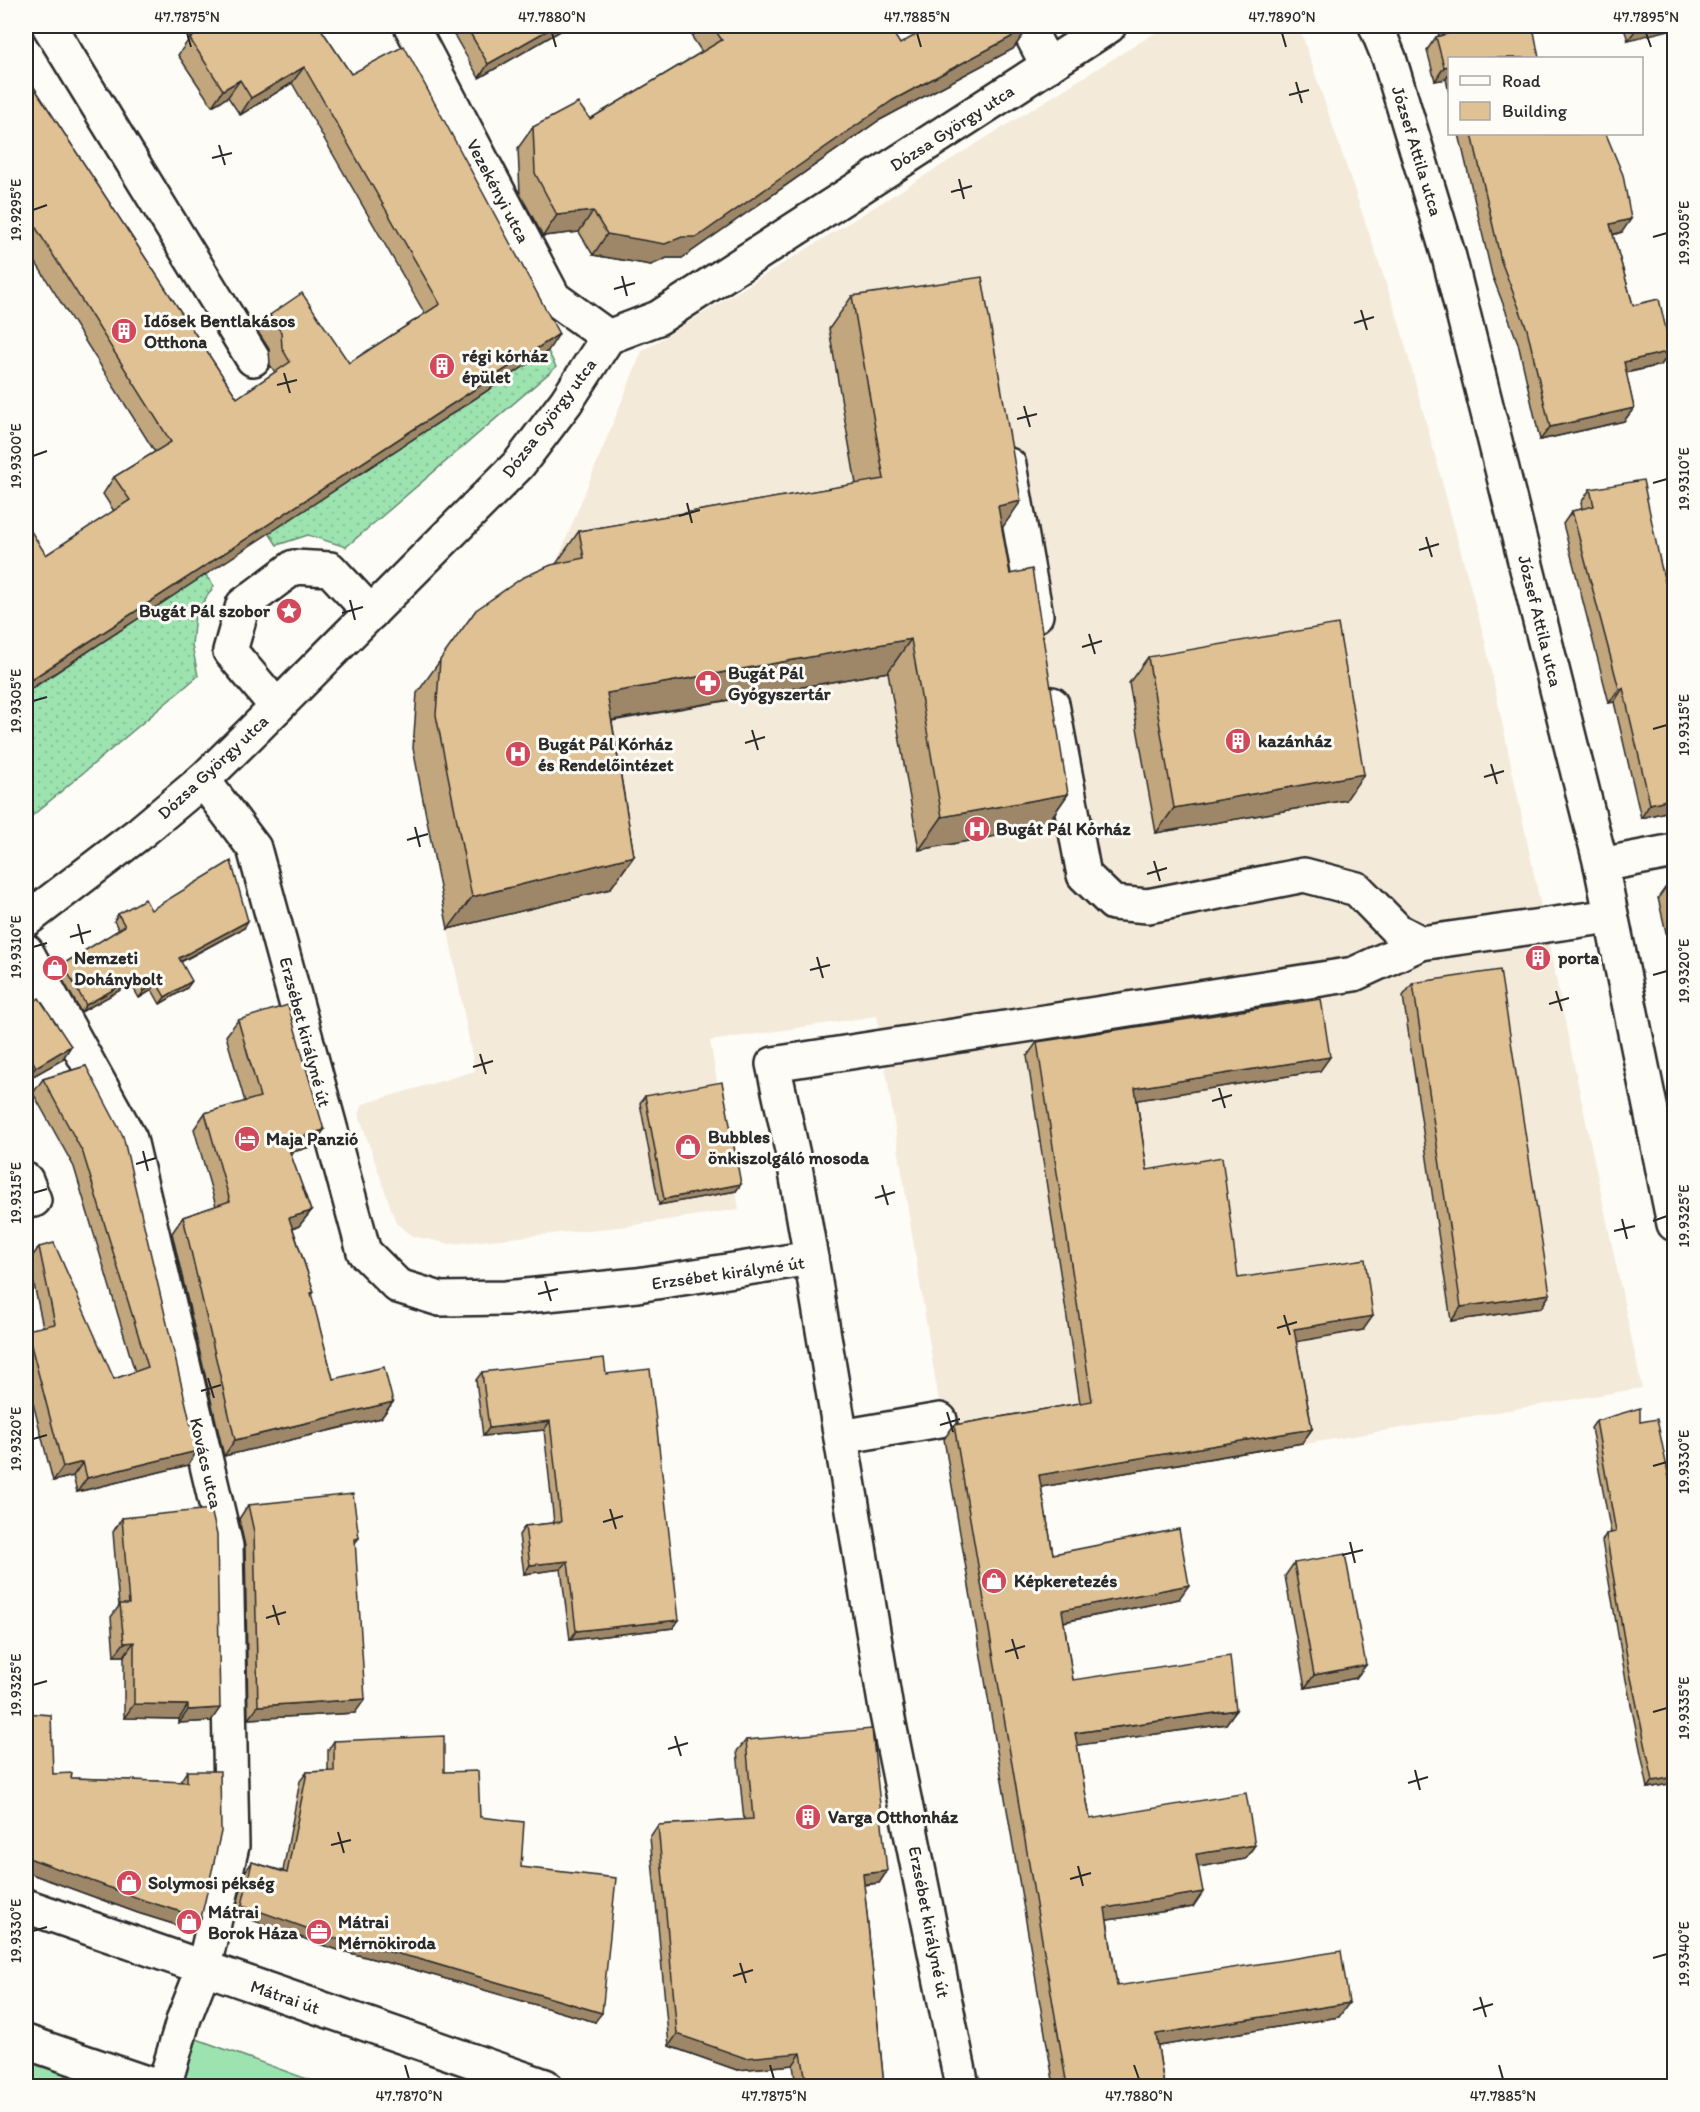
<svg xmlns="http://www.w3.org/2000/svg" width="1700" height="2112" font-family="Itim,sans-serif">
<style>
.built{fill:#f4ead9}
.grass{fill:url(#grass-dots);stroke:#64876e;stroke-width:1.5}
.green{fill:#9de3b0;stroke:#64876e;stroke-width:1.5}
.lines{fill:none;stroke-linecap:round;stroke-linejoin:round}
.minor-casing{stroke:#2b2b2b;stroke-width:38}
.major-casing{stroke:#2b2b2b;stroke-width:38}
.minor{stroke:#fdfcf7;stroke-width:33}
.major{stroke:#fdfcf7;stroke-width:33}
.wall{fill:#c1a67e;stroke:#2b2b2b;stroke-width:1.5}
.shaded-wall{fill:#9d8767;stroke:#2b2b2b;stroke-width:1.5}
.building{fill:#e0c193;stroke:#2b2b2b;stroke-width:1.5}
.ticks{fill:none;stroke:#2b2b2b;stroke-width:2}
.labels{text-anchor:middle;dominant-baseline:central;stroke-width:6;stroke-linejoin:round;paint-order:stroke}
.street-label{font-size:18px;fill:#2b2b2b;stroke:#fdfcf7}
.poi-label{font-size:18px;font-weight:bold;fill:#2b2b2b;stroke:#fdfcf7;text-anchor:start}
.neatline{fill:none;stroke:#2b2b2b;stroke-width:2}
.ticks-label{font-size:15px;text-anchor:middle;fill:#2b2b2b}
</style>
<defs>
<pattern id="grass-dots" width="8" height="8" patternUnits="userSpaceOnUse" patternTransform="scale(1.5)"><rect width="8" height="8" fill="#9de3b0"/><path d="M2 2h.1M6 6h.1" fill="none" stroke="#87c398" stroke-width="1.8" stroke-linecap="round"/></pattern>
</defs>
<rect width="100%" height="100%" fill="#fdfcf7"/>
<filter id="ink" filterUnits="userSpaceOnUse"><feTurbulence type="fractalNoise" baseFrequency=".0167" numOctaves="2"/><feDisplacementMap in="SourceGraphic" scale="12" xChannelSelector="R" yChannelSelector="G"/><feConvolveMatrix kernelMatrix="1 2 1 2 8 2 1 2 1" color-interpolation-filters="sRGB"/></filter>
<g filter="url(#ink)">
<polygon class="built" points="1166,26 1299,26 1399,322 1485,641 1642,1388 955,1502 877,1016 710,1041 739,1209 628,1226 451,1244 412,1236 396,1223 359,1115 363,1104 475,1071 413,748 417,693 453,642 561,591 556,564 642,351"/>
<g class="grass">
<polygon points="548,351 556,367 346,547 308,535 277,545 269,533"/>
<polygon points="205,574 214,586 195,614 192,645 198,676 26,821 26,693"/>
</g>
<g class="green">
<polygon points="194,2038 326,2086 180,2086"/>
<polygon points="26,2061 100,2086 26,2086"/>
</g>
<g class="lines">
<g class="minor-casing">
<g id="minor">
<polyline points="49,26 253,359"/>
<polyline points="411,26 554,298 608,337"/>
<polyline points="1027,26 1048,66"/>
<polyline points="1376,26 1389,58 1449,257 1601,865 1674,1224"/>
<polyline points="1009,465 1036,615"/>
<polyline points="1052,704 1084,875 1113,903 1148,906 1304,875 1357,889 1398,931 1421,943 1611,916"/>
<polyline points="277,707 230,651 243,605 294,567 330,569 371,613"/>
<polyline points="203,780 254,848 364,1252 398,1286 440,1299 506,1298 637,1285 811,1258 886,1709 962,2086"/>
<polyline points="1601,865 1674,851"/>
<polyline points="26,920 141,832 203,780 254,730 519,464 566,402 608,337 658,318 1109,26"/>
<polyline points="26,951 130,1139 226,1546 232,1846 203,1970 184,2018 164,2086"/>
<polyline points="26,1180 34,1200"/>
<polyline points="811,1258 793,1155 773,1064 1354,974 1421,943"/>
<polyline points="841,1437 940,1420"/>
<polyline points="26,2042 155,2086"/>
</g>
</g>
<g class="major-casing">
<polyline id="major" points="26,1906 545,2086"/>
</g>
<use href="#minor" class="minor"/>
<use href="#major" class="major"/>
</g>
<g class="wall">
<polygon points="182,26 319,26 351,74 548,351 46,555 114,511 103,494 114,477 155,452 26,247 26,75 237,398 275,372 270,365 269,349 258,332 270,315 349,363 425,314 292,83 240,115 228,97 212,106 178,55 190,38"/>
<polygon points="449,26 569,26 479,78"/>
<polygon points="700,26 760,26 766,33 900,44 1028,28 1013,49 878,121 682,258 667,258 651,265 593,255 579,232 543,236 520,194 518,148 533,127 590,119 702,52 692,37"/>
<polygon points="1437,26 1533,26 1449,58 1449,93 1446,79 1435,81 1427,50 1436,37 1439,36"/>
<polygon points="1623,26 1674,26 1628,40"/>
<polygon points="1459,134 1606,134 1622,232 1613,235 1633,305 1671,351 1661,365 1626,373 1634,408 1624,421 1540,440 1518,343 1492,275"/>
<polygon points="852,296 1002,528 1010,574 1068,794 1045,827 919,850 888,672 612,721 634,856 610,889 448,929 413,748 417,693 476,610 556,564 579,531 856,484 829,329"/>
<polygon points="1590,489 1661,566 1674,617 1674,810 1641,818 1614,702 1609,703 1563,524 1572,511 1582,509 1581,503"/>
<polygon points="1148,657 1346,800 1156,833 1129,683"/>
<polygon points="1674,883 1674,967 1658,898 1668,884"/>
<polygon points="151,910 244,928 181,962 187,988 160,1004 152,990 139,998 131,984 81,1012 58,971 63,964 119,930 114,921 118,914"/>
<polygon points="1413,983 1550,1294 1541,1308 1451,1321 1403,996"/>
<polygon points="26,1008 71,1046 62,1060 26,1080"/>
<polygon points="238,1020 313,1146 290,1153 311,1211 299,1226 293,1229 314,1292 311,1296 333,1379 393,1402 381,1418 224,1456 172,1233 183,1217 216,1206 194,1129 205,1113 245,1102 226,1036"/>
<polygon points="1037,1042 1320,1071 1137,1100 1147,1170 1238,1278 1363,1330 1296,1341 1312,1429 1302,1443 1041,1487 1053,1554 1179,1599 1064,1622 1073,1680 1236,1710 1226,1724 1077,1745 1090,1819 1255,1845 1245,1859 1198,1867 1193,1907 1107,1920 1117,1986 1339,2017 1158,2046 1164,2086 1054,2086 944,1439 954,1425 1080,1403 1027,1056"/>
<polygon points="86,1066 197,1451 188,1465 77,1492 73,1476 53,1481 26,1376 26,1332 27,1330 43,1327 29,1261 39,1247 114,1379 135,1372 74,1167 33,1093 43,1079"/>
<polygon points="645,1096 741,1184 736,1191 659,1205 640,1103"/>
<polygon points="482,1372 606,1374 673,1628 570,1640 561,1569 524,1574 519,1535 525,1526 554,1523 544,1430 483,1436 476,1380"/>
<polygon points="1596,1421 1640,1422 1674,1783 1648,1788 1625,1675 1602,1541 1606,1534 1611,1533 1591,1428"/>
<polygon points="248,1505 359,1538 355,1543 355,1713 248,1719 245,1546 239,1519"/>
<polygon points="122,1518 211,1721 179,1723 179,1719 124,1718 124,1656 114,1656 111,1617 119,1606 113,1532"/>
<polygon points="1294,1563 1366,1665 1356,1678 1305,1688 1285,1576"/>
<polygon points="26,1713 53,1774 71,1778 180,1782 187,1771 201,1918 193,1930 138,1913 26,1872"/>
<polygon points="746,1740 887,1871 879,1883 864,1885 884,2086 796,2086 793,2065 737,2070 669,2046 650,1837 658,1825 744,1820 737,1751"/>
<polygon points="334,1741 444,1772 521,1867 595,2022 412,1969 331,1948 235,1914 245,1872 252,1862 283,1871 300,1781 307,1772 328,1771 328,1750"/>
</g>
<g class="shaded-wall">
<polygon points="555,26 569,26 479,78 488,64"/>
<polygon points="1643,26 1674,26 1674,29 1628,40 1638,27"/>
<polygon points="1028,28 1013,49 878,121 682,258 667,258 651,265 593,255 607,234 893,100"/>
<polygon points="1449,66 1449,74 1446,79 1435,81 1444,67"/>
<polygon points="304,67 292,83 240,115 251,98"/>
<polygon points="240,80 228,97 212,106 223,90"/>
<polygon points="593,211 579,232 543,236 557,215"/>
<polygon points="1631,219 1622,232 1600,238 1610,224"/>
<polygon points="559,334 548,351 26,692 26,683"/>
<polygon points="1671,351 1661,365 1614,375 1624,362"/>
<polygon points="1634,408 1624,421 1540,440 1550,427"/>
<polygon points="1021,501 998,534 998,506"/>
<polygon points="911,639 888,672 584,725 607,693"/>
<polygon points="1623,688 1614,702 1609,703 1619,689"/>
<polygon points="1364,774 1346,800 1156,833 1174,808"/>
<polygon points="1068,794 1045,827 919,850 942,817"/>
<polygon points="1674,798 1674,810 1641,818 1650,804"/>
<polygon points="634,856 610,889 448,929 472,897"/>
<polygon points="248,921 244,928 174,965 179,958"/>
<polygon points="136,977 131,984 81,1012 86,1005"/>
<polygon points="192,981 187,988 160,1004 165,997"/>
<polygon points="157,983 152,990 139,998 144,991"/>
<polygon points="71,1046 62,1060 26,1080 36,1067"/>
<polygon points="1330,1057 1320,1071 1126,1102 1135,1088"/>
<polygon points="324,1130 313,1146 275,1157 286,1141"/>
<polygon points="741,1184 736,1191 659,1205 664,1199"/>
<polygon points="311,1211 299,1226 278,1234 289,1218"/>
<polygon points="1550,1294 1541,1308 1451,1321 1461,1307"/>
<polygon points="1373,1316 1363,1330 1284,1344 1294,1329"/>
<polygon points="393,1402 381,1418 224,1456 235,1440"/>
<polygon points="550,1421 544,1430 483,1436 489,1428"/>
<polygon points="1312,1429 1302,1443 1029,1489 1039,1475"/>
<polygon points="197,1451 188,1465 77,1492 87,1478"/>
<polygon points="83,1462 73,1476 53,1481 63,1467"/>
<polygon points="568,1561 561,1569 524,1574 530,1565"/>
<polygon points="1189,1585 1179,1599 1052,1624 1062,1610"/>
<polygon points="679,1620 673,1628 570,1640 576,1631"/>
<polygon points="134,1642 124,1656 114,1656 124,1643"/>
<polygon points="1366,1665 1356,1678 1305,1688 1314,1675"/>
<polygon points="365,1699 355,1713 248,1719 258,1706"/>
<polygon points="134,1704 188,1705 179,1719 124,1718"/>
<polygon points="220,1708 211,1721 179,1723 188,1710"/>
<polygon points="1236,1710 1226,1724 1065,1747 1075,1733"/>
<polygon points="1674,1777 1674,1783 1648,1788 1653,1781"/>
<polygon points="1255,1845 1245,1859 1186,1869 1196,1854"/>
<polygon points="26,1857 201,1918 193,1930 138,1913 26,1872"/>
<polygon points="887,1871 879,1883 854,1885 863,1874"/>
<polygon points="1203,1892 1193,1907 1095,1922 1105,1908"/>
<polygon points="242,1905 419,1959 602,2013 595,2022 412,1969 331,1948 235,1914"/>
<polygon points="1349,2003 1339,2017 1146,2048 1156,2034"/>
<polygon points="677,2034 801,2053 793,2065 737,2070 669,2046"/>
</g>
<g class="building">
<polygon points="204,26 319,26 351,74 404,46 559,334 26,683 26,530 29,528 46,555 130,500 114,477 171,442 26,212 26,75 237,398 290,362 282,348 281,332 270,315 302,293 349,363 440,304 304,67 251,98 240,80 223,90 190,39 206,27"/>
<polygon points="466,26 555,26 488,64"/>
<polygon points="712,26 760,26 766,33 777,26 889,26 900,44 931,26 1026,26 1028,28 893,100 697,237 682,237 665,244 607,234 593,211 557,215 535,173 533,127 578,103 590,119 722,40"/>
<polygon points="1449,26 1533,26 1539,58 1449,58 1449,66 1444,67 1436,37 1450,33"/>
<polygon points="1472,134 1606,134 1623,175 1631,219 1610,224 1633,305 1659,299 1671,351 1624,362 1634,408 1550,427 1527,329 1501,261"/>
<polygon points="982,277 1021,501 998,506 1010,574 1032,569 1068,794 942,817 911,639 607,693 634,856 472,897 436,715 440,660 476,610 522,578 551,565 584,558 579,531 884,479 852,296"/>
<polygon points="1643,480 1661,566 1674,617 1674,798 1650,804 1623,688 1619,689 1572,511 1594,506 1590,489"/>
<polygon points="1338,624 1364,774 1174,808 1148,657"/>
<polygon points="231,861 248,921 179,958 192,981 165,997 157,983 144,991 136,977 86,1005 63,964 125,926 118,914 145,899 151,910"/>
<polygon points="1674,883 1674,913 1668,884"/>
<polygon points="1500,970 1550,1294 1461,1307 1413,983"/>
<polygon points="39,998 71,1046 36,1067 26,1048 26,1008"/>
<polygon points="1321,999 1330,1057 1135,1088 1147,1170 1222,1157 1238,1278 1365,1259 1373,1316 1294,1329 1312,1429 1039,1475 1053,1554 1179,1529 1189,1585 1062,1610 1073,1680 1230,1656 1236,1710 1075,1733 1090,1819 1246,1793 1255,1845 1196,1854 1203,1892 1105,1908 1117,1986 1341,1951 1349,2003 1156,2034 1164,2086 1067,2086 954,1425 1092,1401 1037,1042"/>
<polygon points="288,1005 324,1130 286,1141 311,1211 289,1218 314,1292 311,1293 333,1379 384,1367 393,1402 235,1440 183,1217 230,1201 205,1113 260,1097 238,1020"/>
<polygon points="86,1066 123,1136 197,1451 87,1478 83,1462 63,1467 27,1330 55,1324 39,1247 54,1243 114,1379 148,1367 83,1153 43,1079"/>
<polygon points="722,1082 741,1184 664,1199 645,1096"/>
<polygon points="604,1358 606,1374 650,1369 679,1620 576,1631 568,1561 530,1565 525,1526 561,1522 550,1421 489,1428 482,1372"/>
<polygon points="1640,1408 1640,1422 1657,1419 1674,1502 1674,1777 1653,1781 1629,1668 1606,1534 1616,1532 1596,1421"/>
<polygon points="353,1494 359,1538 355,1539 365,1699 258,1706 254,1532 248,1505"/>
<polygon points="211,1509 217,1535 220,1708 188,1710 188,1705 134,1704 134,1642 124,1643 120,1604 129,1604 122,1518"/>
<polygon points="1345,1554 1366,1665 1314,1675 1294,1563"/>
<polygon points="26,1713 51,1715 53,1774 72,1773 71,1778 187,1782 187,1771 220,1771 221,1832 201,1918 146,1901 26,1857"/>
<polygon points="872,1729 887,1871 863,1874 884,2086 807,2086 801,2053 745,2058 677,2034 658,1825 753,1819 746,1740"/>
<polygon points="444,1736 444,1772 478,1771 480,1817 524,1822 521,1867 616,1878 602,2013 419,1959 337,1939 242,1905 252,1862 287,1873 307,1772 334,1771 334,1741"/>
<polygon points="112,2082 113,2086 91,2086"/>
</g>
</g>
<path class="ticks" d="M187,33L191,47M552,33L556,47M917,33L921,47M1282,33L1286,47M1646,33L1651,47M1296,82L1302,103M1289,95L1309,90M219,145L225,165M212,158L232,153M959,179L964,199M951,192L972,186M33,210L47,205M1653,237L1667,233M622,276L627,296M614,289L635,283M1361,310L1367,330M1354,323L1374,317M284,373L290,393M277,385L297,380M1024,406L1030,427M1017,419L1037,414M33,456L47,451M1653,483L1667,479M687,503L692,523M679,516L700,510M1426,537L1432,557M1419,550L1439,544M350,600L355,620M342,613L363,607M1089,634L1095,654M1082,647L1102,641M33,701L47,697M1653,729L1667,725M752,730L758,750M745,743L765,737M1491,764L1497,784M1484,777L1504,771M415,827L420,847M407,840L428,834M1154,861L1160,881M1147,874L1167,868M78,924L83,944M70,937L91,931M33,947L47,943M817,957L823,978M810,970L830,965M1653,975L1667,971M1556,991L1562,1011M1549,1004L1569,998M480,1054L486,1074M473,1067L493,1061M1219,1088L1225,1108M1212,1101L1232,1095M143,1151L148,1171M136,1164L156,1158M882,1185L888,1205M33,1193L47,1189M875,1198L895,1192M1622,1219L1627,1239M1653,1221L1667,1216M1614,1231L1635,1226M545,1281L551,1301M538,1294L558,1289M1284,1315L1290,1335M1277,1328L1297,1322M208,1378L214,1398M201,1391L221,1385M947,1412L953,1432M940,1425L960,1419M33,1439L47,1435M1653,1466L1667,1462M610,1509L616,1529M603,1522L623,1516M1350,1542L1355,1563M1342,1555L1363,1550M273,1605L279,1625M266,1618L286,1612M1012,1639L1018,1659M1005,1652L1025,1646M33,1685L47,1681M1653,1712L1667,1708M675,1736L681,1756M668,1749L688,1743M1415,1770L1420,1790M1408,1783L1428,1777M338,1832L344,1853M331,1845L351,1840M1078,1866L1083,1886M1070,1879L1091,1873M33,1931L47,1927M1653,1958L1667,1954M740,1963L746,1983M733,1976L753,1970M1480,1997L1486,2017M1473,2010L1493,2004M405,2065L409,2079M770,2065L774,2079M1134,2065L1139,2079M1499,2065L1503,2079"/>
<defs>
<g id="building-disc" transform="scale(1.35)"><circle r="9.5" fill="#d1495b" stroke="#fdfcf7"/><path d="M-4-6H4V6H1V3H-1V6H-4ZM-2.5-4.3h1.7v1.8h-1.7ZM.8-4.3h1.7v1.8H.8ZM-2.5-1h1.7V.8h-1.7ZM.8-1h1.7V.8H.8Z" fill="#fff"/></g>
<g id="sight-disc" transform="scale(1.35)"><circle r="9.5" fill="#d1495b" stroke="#fdfcf7"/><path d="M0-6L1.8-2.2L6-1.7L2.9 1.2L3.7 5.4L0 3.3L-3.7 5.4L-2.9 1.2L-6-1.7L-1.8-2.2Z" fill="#fff"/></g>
<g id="pharmacy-disc" transform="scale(1.35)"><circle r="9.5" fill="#d1495b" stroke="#fdfcf7"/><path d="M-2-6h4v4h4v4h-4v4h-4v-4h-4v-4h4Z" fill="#fff"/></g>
<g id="hospital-disc" transform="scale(1.35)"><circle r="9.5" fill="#d1495b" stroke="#fdfcf7"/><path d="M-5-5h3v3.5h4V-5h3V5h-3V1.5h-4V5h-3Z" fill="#fff"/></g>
<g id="shop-disc" transform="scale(1.35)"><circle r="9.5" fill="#d1495b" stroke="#fdfcf7"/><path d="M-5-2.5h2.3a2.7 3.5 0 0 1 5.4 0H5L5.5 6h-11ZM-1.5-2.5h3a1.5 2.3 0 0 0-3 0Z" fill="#fff"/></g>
<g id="hotel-disc" transform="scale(1.35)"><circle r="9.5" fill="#d1495b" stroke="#fdfcf7"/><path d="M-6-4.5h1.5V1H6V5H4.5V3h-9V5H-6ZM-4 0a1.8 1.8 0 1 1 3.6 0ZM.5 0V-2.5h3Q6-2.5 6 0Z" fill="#fff"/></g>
<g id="office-disc" transform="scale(1.35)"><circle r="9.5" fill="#d1495b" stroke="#fdfcf7"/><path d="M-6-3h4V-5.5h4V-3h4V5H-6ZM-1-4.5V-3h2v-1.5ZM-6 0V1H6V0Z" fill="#fff"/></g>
</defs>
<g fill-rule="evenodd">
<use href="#building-disc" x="124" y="331"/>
<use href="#building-disc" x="442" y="366"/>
<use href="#sight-disc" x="289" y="611"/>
<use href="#pharmacy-disc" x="708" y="683"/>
<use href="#building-disc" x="1238" y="741"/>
<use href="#hospital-disc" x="518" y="754"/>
<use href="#hospital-disc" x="977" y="829"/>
<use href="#building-disc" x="1538" y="958"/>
<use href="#shop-disc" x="55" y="968"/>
<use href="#hotel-disc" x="247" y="1139"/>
<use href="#shop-disc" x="688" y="1147"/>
<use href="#shop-disc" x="994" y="1581"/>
<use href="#building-disc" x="808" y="1817"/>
<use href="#shop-disc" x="129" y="1883"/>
<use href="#shop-disc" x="189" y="1922"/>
<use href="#office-disc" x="319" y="1932"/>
</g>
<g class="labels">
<g class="street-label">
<text transform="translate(952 128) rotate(-33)">Dózsa György utca</text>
<text transform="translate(1417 151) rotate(73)">József Attila utca</text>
<text transform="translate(498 191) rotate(62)">Vezekényi utca</text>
<text transform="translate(549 418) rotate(-53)">Dózsa György utca</text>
<text transform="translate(1540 621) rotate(76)">József Attila utca</text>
<text transform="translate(213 767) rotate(-43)">Dózsa György utca</text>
<text transform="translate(305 1032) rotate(75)">Erzsébet királyné út</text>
<text transform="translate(728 1273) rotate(-8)">Erzsébet királyné út</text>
<text transform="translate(206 1463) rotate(77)">Kovács utca</text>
<text transform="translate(929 1922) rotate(79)">Erzsébet királyné út</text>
<text transform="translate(285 1997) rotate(19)">Mátrai út</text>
</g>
<g class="poi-label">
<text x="144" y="321">Idősek Bentlakásos<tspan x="144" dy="21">Otthona</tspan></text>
<text x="462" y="356">régi kórház<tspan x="462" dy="21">épület</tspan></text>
<text x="270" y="611" text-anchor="end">Bugát Pál szobor</text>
<text x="728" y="673">Bugát Pál<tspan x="728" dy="21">Gyógyszertár</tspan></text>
<text x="1258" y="741">kazánház</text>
<text x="538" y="744">Bugát Pál Kórház<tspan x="538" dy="21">és Rendelőintézet</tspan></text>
<text x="996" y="829">Bugát Pál Kórház</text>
<text x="74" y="958">Nemzeti<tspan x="74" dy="21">Dohánybolt</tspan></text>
<text x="1558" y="958">porta</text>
<text x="708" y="1137">Bubbles<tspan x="708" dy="21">önkiszolgáló mosoda</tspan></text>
<text x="266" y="1139">Maja Panzió</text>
<text x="1014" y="1581">Képkeretezés</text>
<text x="828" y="1817">Varga Otthonház</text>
<text x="148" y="1883">Solymosi pékség</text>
<text x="208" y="1912">Mátrai<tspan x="208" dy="21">Borok Háza</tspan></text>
<text x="338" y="1922">Mátrai<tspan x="338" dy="21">Mérnökiroda</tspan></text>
</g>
</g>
<rect width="1700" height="2112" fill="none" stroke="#fdfcf7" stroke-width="66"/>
<rect x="1448" y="57" width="195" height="78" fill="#fdfcf7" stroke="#a9a8a5" stroke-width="1.5"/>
<rect x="1460" y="76" width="30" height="9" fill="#fdfcf7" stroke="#a9a8a5" stroke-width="1.5"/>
<text x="1502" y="87" font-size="18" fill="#2b2b2b">Road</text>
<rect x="1460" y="102" width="30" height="18" fill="#e0c193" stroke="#a9a8a5" stroke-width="1.5"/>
<text x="1502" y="117" font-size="18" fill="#2b2b2b">Building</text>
<rect x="33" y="33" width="1634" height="2046" class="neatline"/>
<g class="ticks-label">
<text x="187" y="22">47.7875°N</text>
<text x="552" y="22">47.7880°N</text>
<text x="917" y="22">47.7885°N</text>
<text x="1282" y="22">47.7890°N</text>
<text x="1646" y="22">47.7895°N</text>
<text transform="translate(16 210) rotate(-90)" y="5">19.9295°E</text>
<text transform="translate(1684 233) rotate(-90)" y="5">19.9305°E</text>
<text transform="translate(16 456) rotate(-90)" y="5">19.9300°E</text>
<text transform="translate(1684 479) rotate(-90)" y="5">19.9310°E</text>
<text transform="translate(16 701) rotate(-90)" y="5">19.9305°E</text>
<text transform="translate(1684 725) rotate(-90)" y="5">19.9315°E</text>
<text transform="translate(16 947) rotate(-90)" y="5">19.9310°E</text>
<text transform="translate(1684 971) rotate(-90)" y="5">19.9320°E</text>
<text transform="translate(16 1193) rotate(-90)" y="5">19.9315°E</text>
<text transform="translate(1684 1216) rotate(-90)" y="5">19.9325°E</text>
<text transform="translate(16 1439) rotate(-90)" y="5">19.9320°E</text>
<text transform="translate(1684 1462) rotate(-90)" y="5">19.9330°E</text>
<text transform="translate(16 1685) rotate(-90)" y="5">19.9325°E</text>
<text transform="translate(1684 1708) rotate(-90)" y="5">19.9335°E</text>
<text transform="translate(16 1931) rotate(-90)" y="5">19.9330°E</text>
<text transform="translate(1684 1954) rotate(-90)" y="5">19.9340°E</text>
<text x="409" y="2101">47.7870°N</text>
<text x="774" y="2101">47.7875°N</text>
<text x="1139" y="2101">47.7880°N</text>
<text x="1503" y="2101">47.7885°N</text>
</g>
</svg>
